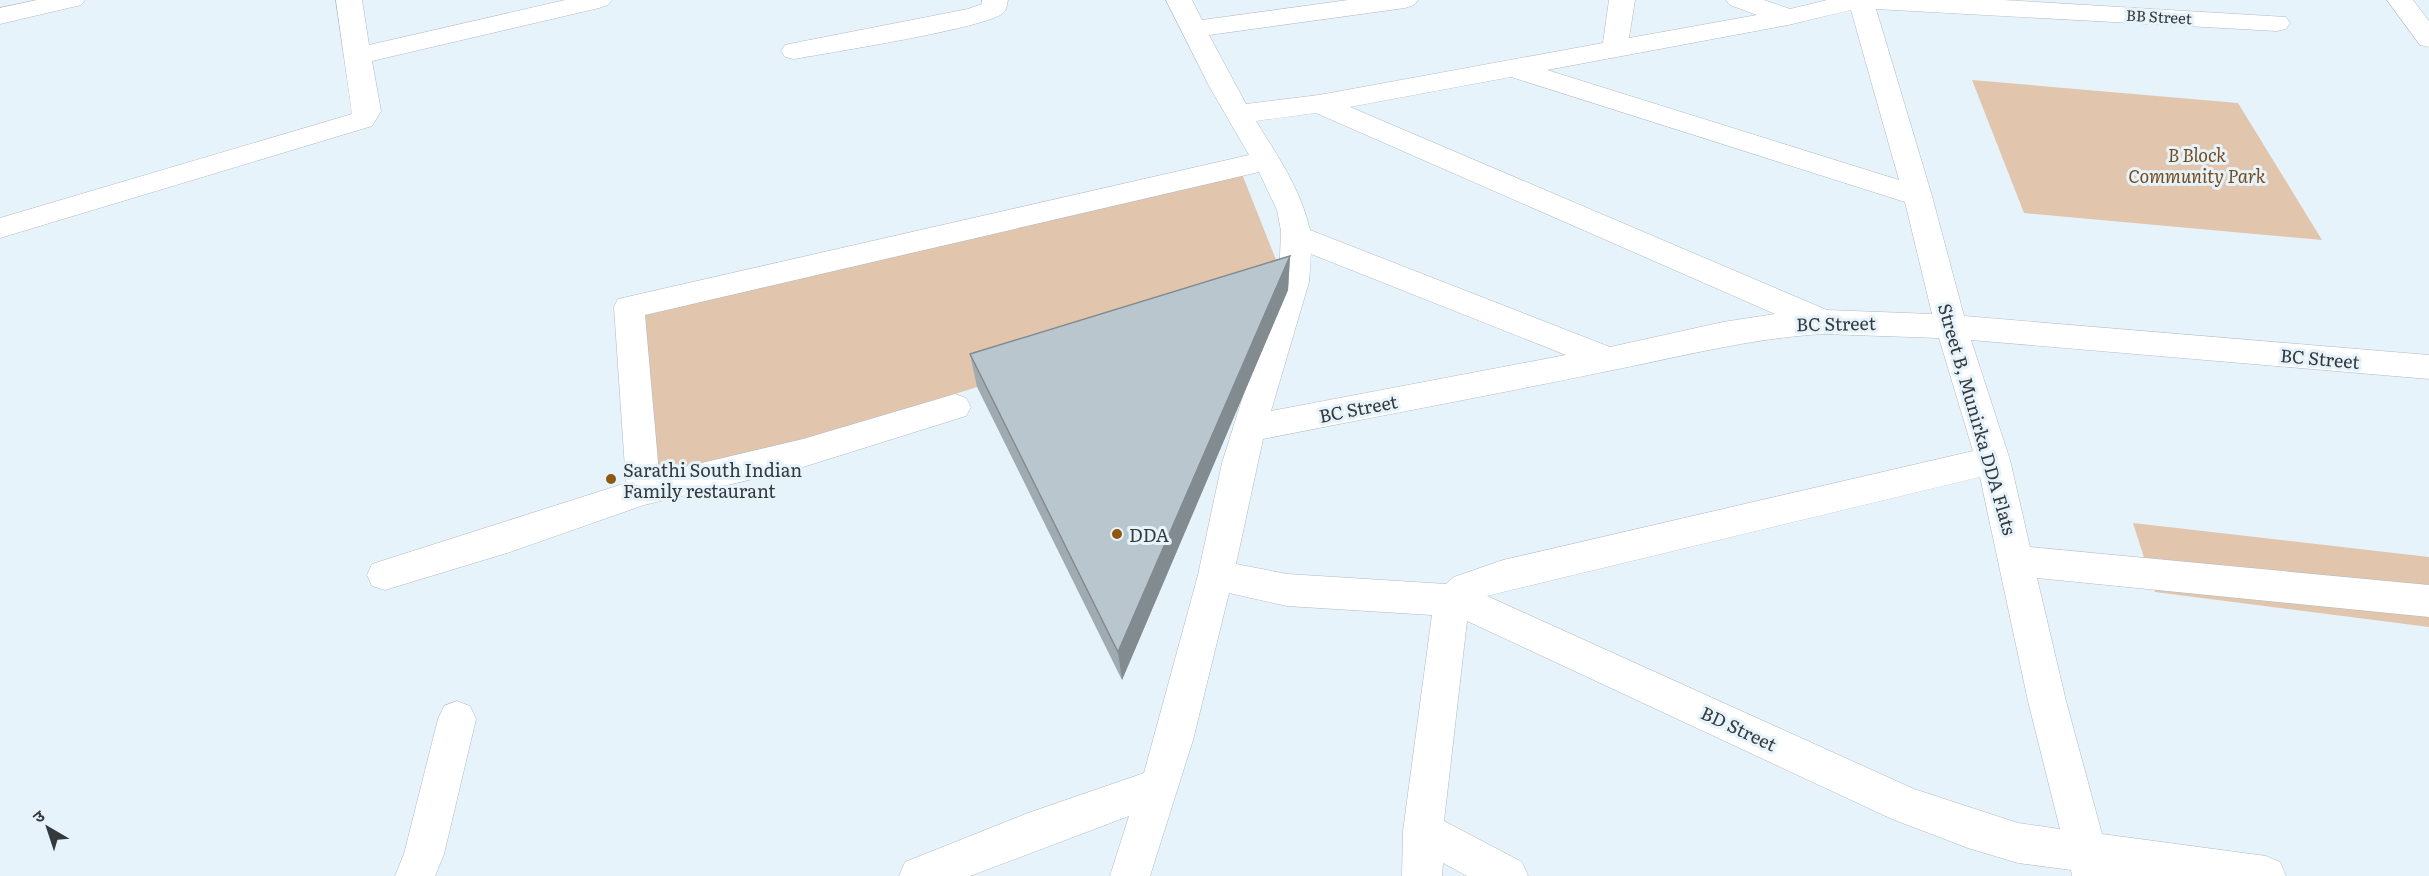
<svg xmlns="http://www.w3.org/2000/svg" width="2429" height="876" font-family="Literata,'Noto Sans Devanagari',serif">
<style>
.green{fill:#e1c6ad}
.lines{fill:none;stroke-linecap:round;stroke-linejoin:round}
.minor-casing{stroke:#afbbc2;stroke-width:1}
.minor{fill:#fff;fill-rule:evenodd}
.wall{fill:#a0aab1}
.shaded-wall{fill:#828b90}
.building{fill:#bac6ce;stroke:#828b90;stroke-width:1.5}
.poi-dot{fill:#8f5710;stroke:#e6f3fb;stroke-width:2}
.labels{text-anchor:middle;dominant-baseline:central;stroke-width:6;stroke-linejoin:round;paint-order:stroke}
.far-street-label{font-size:15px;fill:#34393c;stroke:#e6f3fb}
.park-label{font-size:18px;font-style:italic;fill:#764b1c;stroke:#e6f3fb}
.street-label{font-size:18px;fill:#34393c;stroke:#e6f3fb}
.poi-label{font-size:18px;fill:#34393c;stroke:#e6f3fb;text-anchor:start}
</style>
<rect width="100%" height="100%" fill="#e6f3fb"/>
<g class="green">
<polygon points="1972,80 2238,103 2322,240 2024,213"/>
<polygon points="1240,169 1288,290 644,491 629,307"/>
<polygon points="2133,523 2429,557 2429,627 2155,592"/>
</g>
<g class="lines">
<g class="minor-casing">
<g id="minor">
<polygon points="37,0 85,0 81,5 0,24 0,8"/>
<polygon points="336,0 362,0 369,45 565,0 612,0 608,5 599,8 372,61 381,111 372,126 0,238 0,218 352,114"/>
<path d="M982,0H1008C1007,4 1007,10 1003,13C987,28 827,53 794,59L785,57L781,51L785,45L794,43L968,9L982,4Z"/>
<path d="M1166,0H1192L1202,20L1348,0H1418L1414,5L1405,8L1209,35L1246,104L1319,95L1603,43L1609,0H1635L1629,38L1757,15L1730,5L1726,0H1764L1790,9L1827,0H2003L2286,17L2290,23L2286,29L2277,31L1876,9L1932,196L1964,316L2429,355V379L1971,340L2010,460L2030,547L2429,585V617L2037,578L2066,701L2102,834L2266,856L2280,862L2286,876H2072L2071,870L2018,863L1968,848L1892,819L1467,621L1444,821L1522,862L1528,876H1467L1443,863L1442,876H1402L1403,831L1432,615L1287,606L1229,593L1193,740L1150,876H1110L1129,816L970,876H899L905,862L1028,813L1144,773L1198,575L1222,463L1279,282L1281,231L1277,210L1259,172L645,315L659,473L803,439L955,394L966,398L971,407L966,416L803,467L644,505L507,553L385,590L372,586L367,575L372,564L626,483L614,307L618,299L1249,155L1209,86ZM1851,10L1899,180L1547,70L1788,25ZM1511,77L1905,202L1932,314L1827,310L1350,107ZM1316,113L1775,314L1723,322L1610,347L1310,230C1300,187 1278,157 1256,121ZM1311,254L1566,355L1271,411L1309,282ZM1824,334L1939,338L1973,451L1503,560L1454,577L1446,584L1287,574L1236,564L1263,439C1378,416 1493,395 1608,371C1680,357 1750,338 1824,334ZM1980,477L2028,701L2060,829L2018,823L1914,789L1487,596Z"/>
<polygon points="2387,0 2413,0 2429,21 2429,47 2420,45"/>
<polygon points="457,701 470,706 476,719 444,854 435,876 395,876 404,854 438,719 444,706"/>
</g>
</g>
<use href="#minor" class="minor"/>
</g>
<polygon class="wall" points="1290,256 1288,290 1122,680 977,387 970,354"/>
<polygon class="shaded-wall" points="1290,256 1288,290 1122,680 1118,652"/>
<polygon class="building" points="1290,256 1118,652 970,354"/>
<g class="poi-dot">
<circle cx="611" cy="479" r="6"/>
<circle cx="1117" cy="534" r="6"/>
</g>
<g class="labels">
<g class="far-street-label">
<text transform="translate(2159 16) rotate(3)">BB Street</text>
</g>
<g class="park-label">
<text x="2197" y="154">B Block<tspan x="2197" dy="21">Community Park</tspan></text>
</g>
<g class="street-label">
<text transform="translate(1836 323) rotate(-1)">BC Street</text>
<text transform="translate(2320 358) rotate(5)">BC Street</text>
<text transform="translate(1358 408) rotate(-11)">BC Street</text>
<text transform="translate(1978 419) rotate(74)">Street B, Munirka DDA Flats</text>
<text transform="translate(1739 728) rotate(25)">BD Street</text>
</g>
<g class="poi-label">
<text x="623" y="469">Sarathi South Indian<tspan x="623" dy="21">Family restaurant</tspan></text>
<text x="1129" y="534">DDA</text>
</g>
</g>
<g transform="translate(48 828) rotate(321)" stroke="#e6f3fb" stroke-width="4.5" paint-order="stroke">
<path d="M0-4.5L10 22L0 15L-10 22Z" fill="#34393c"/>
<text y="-9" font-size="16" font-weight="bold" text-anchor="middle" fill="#34393c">उ</text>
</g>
</svg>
